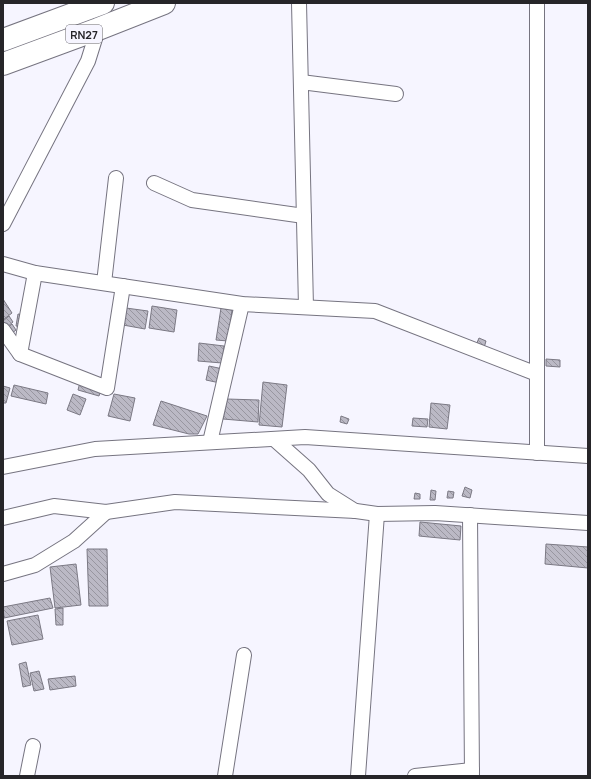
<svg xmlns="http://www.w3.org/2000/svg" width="591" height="779" font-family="Manrope,sans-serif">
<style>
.building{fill:url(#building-back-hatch);stroke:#7b7984}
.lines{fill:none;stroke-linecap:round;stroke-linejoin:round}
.minor-casing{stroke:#767480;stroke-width:16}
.primary-casing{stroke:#767480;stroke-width:24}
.minor{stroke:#fff;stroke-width:14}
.primary{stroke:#fff;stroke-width:22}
.labels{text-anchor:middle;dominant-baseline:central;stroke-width:4;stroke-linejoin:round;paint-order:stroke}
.shield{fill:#f6f5ff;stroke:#646369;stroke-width:1}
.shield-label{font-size:11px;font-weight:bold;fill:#262529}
</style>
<defs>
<pattern id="building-back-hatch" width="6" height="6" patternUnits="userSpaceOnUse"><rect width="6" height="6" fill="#bbb9c5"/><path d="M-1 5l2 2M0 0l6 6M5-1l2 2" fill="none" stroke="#9896a0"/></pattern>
</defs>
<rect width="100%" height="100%" fill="#f6f5ff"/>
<g class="building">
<polygon points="3,299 12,313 3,320"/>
<polygon points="152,306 177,310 174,332 149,328"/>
<polygon points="126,308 148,311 145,329 123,325"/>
<polygon points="221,308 232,310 228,341 216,340"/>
<polygon points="18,314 24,315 22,327 16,326"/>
<polygon points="9,316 13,322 6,328 3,325 3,321"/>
<polygon points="12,324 16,330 11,334 6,329"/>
<polygon points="479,338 486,341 484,348 476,345"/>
<polygon points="199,343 224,346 222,363 198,361"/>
<polygon points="546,359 560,360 560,367 546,366"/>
<polygon points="209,366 223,369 220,383 206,380"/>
<polygon points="80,382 101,389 99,396 78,390"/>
<polygon points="263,382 287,385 282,427 259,425"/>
<polygon points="14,385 48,393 46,404 11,396"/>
<polygon points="3,386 10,388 6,403 3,403"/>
<polygon points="73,394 86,399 80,415 67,410"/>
<polygon points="114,394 135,398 130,421 108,416"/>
<polygon points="227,399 259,400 258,422 223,419"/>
<polygon points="161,401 207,416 198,434 189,434 153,425"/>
<polygon points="431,403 450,405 447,429 429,427"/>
<polygon points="341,416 349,419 347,424 340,422"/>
<polygon points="413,418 428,419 427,427 412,426"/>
<polygon points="465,487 472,490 470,498 462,496"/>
<polygon points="431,490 436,491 435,500 430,500"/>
<polygon points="448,491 454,492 453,498 447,498"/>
<polygon points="415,493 420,494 420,499 414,499"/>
<polygon points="420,522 461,526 460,540 419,536"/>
<polygon points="546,544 588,547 588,568 545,564"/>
<polygon points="87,549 107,549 108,606 89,606"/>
<polygon points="76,564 81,605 55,608 50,567"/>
<polygon points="50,598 53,608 4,618 3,607"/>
<polygon points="63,608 63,625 56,625 55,609"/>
<polygon points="38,615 43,639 12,645 7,621"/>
<polygon points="26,662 31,685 23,687 19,664"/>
<polygon points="39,671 44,689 34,691 30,673"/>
<polygon points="75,676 76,686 50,690 48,679"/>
</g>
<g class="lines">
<g class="minor-casing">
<g id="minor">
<polyline points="299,3 306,307"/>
<polyline points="301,82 396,94"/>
<polyline points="154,183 192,200 304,216"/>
<polyline points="3,224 88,61 98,29"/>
<polyline points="3,264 35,273 242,304 375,311 537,374"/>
<polyline points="104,283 116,178"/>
<polyline points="3,330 20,354 107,388 123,286"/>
<polyline points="20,354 35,273"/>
<polyline points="274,439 309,470 328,494 355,511"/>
<polyline points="210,442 242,304"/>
<polyline points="537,453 537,3"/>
<polyline points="3,467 95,449 305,437 588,456"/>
<polyline points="470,515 472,776"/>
<polyline points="3,518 54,506 106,512 175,502 356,511 377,514 435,513 588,523"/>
<polyline points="3,574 35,565 74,541 106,512"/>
<polyline points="27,776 33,746"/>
<polyline points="225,776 244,655"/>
<polyline points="358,776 377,514"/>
<polyline points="415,776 472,770"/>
</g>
</g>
<g class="primary-casing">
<g id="primary">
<polyline points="3,40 103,3"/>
<polyline points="3,64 98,29 164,3"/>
</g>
</g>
<use href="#minor" class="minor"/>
<use href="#primary" class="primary"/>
</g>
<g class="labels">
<rect class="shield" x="66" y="25" width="36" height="18" rx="3"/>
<g class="shield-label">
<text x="84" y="34">RN27</text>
</g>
</g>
<rect width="591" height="779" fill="none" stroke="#262529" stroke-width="8"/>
</svg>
